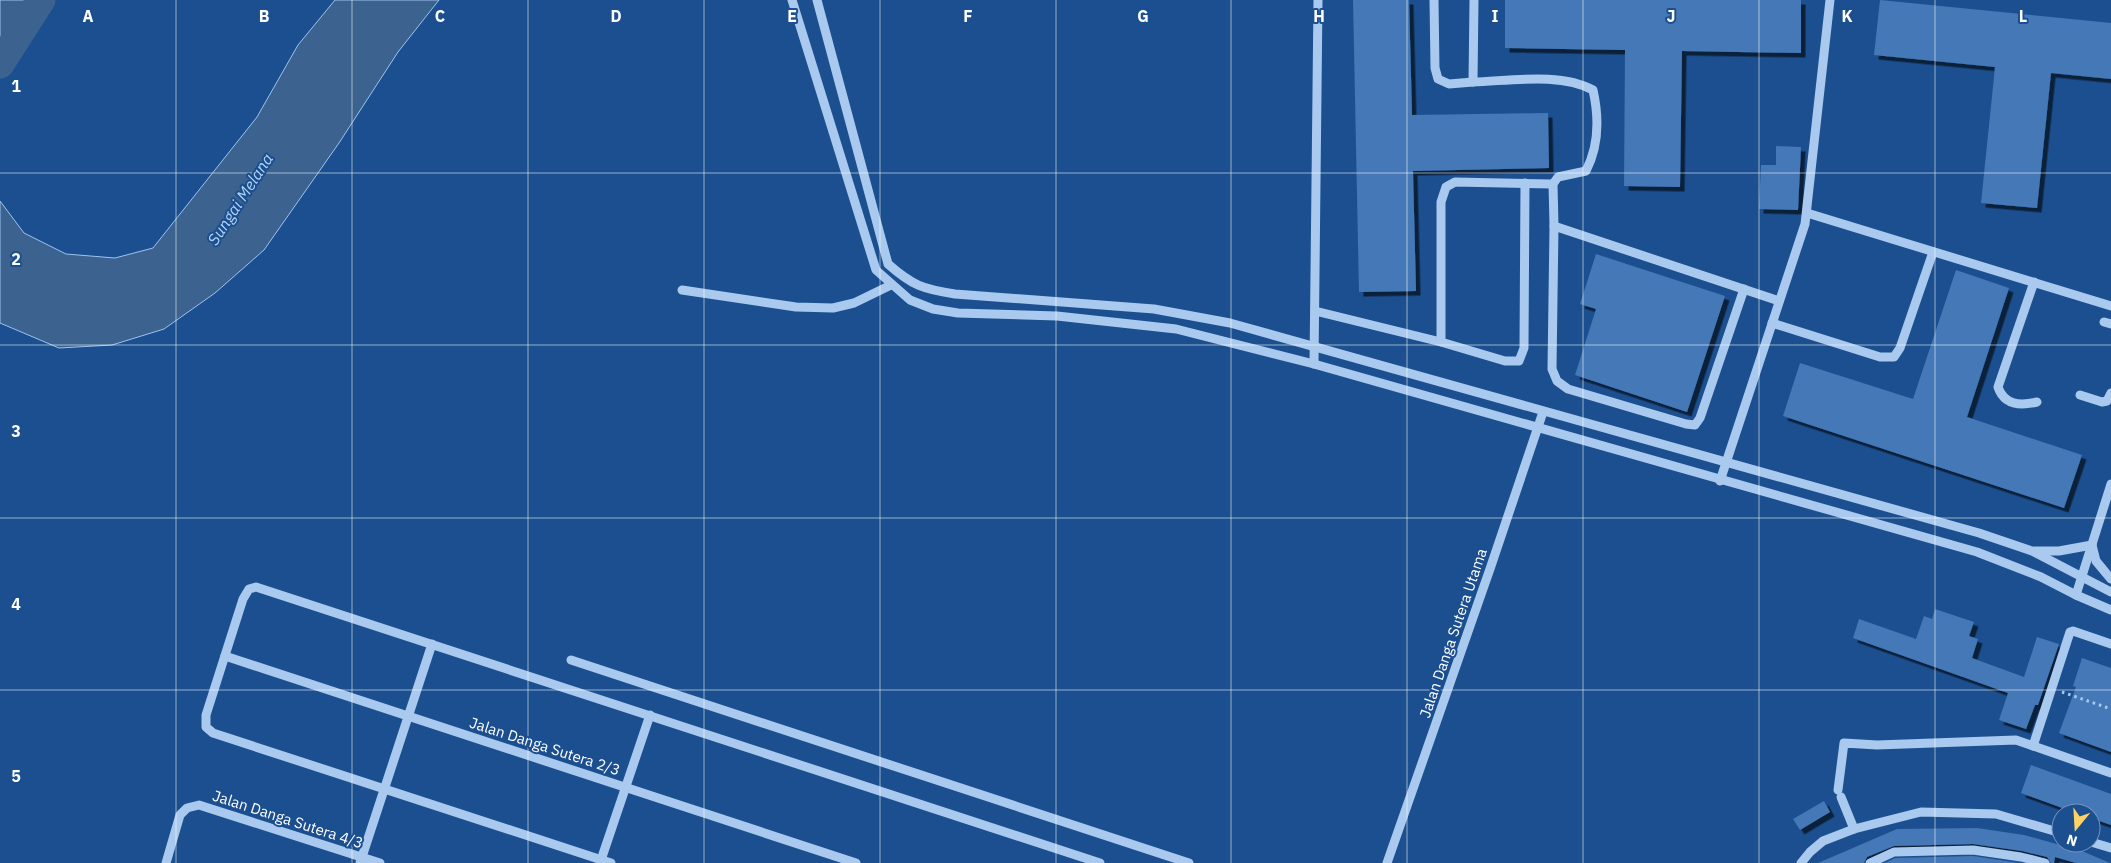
<svg xmlns="http://www.w3.org/2000/svg" width="2111" height="863" font-family="'IBM Plex Sans',sans-serif">
<style>
.water{fill:#3c6290;stroke:#9cc4f0}
.lines{fill:none;stroke-linecap:round;stroke-linejoin:round}
.river{stroke:#3c6290;stroke-width:29}
.building{fill:#4478b7;filter:url(#shadow)}
.path{stroke:#a9c9ee;stroke-width:3;stroke-dasharray:2.5 4;stroke-linecap:butt}
.minor{stroke:#a9c9ee;stroke-width:9}
.grid{fill:none;stroke:#fff;stroke-width:1;stroke-opacity:0.55}
.labels{text-anchor:middle;dominant-baseline:central;stroke-width:4;stroke-linejoin:round;paint-order:stroke}
.street-label{font-size:15px;fill:#fff;stroke:#1b4f8f}
.water-label{font-size:16px;font-style:italic;fill:#b5d3f5;stroke:#1b4f8f}
.grid-label{font-size:16px;text-anchor:middle;font-weight:bold;fill:#fff;stroke:#1b4f8f;stroke-width:4;stroke-linejoin:round;paint-order:stroke}
</style>
<defs>
<filter id="shadow"><feDropShadow dx="4.5" dy="4.5" stdDeviation="0" flood-color="#0009"/></filter>
</defs>
<rect width="100%" height="100%" fill="#1b4f8f"/>
<g class="water">
<polygon points="0,0 41,0 0,64"/>
<polygon points="335,0 439,0 398,52 339,143 264,250 215,293 164,329 112,345 59,348 0,323 0,201 24,233 66,254 115,258 153,248 257,117 298,45"/>
</g>
<g class="lines">
<polyline class="river" points="0,64 41,0"/>
</g>
<g class="building">
<polygon points="1353,0 1409,0 1412,115 1548,113 1549,168 1413,171 1416,291 1359,292"/>
<polygon points="1505,0 1801,0 1801,53 1682,51 1680,187 1624,186 1625,50 1505,48"/>
<polygon points="1880,0 2111,23 2111,79 2051,73 2037,208 1981,203 1995,67 1874,55"/>
<polygon points="1776,146 1801,147 1798,210 1759,209 1761,165 1776,165"/>
<polygon points="1596,254 1725,296 1687,412 1575,375 1596,309 1580,304"/>
<polygon points="1956,270 2009,288 1967,417 2082,455 2064,508 1783,416 1800,363 1913,399"/>
<polygon points="1935,609 1974,622 1969,636 1978,639 1972,658 2024,677 2037,637 2059,644 2038,705 2035,705 2026,729 1999,720 2008,693 1853,638 1859,619 1916,639 1924,616 1932,619"/>
<polygon points="2082,658 2111,668 2111,752 2059,733 2076,687 2073,686"/>
<polygon points="2031,765 2111,794 2111,825 2091,818 2091,813 2076,813 2021,793"/>
<polygon points="1824,801 1830,812 1800,830 1793,819"/>
<polygon points="1977,828 2024,835 2082,851 2110,863 2076,863 2055,857 2054,863 2051,863 2047,857 2022,851 1973,844 1894,846 1867,857 1864,863 1818,863 1897,829"/>
<polygon points="1973,856 2019,863 1885,863 1895,858"/>
</g>
<g class="lines">
<polyline class="path" points="2062,692 2111,709"/>
<g class="minor">
<polyline points="792,0 876,270 910,300 933,309 958,313 1057,316 1176,329 1314,364 1977,552 2041,577 2076,595 2111,610"/>
<path d="M817,0L888,264C913,286 923,289 955,294L1154,309L1230,323L1979,533L2032,551L2111,592"/>
<polyline points="1434,0 1435,68 1438,79 1449,84 1473,82"/>
<path d="M1474,0L1473,82C1509,81 1561,72 1593,90C1599,117 1599,146 1586,171L1558,177L1553,184L1554,226L1779,301"/>
<polyline points="1807,213 2111,306"/>
<polyline points="1554,226 1552,369 1557,381 1568,389 1686,424 1695,425 1700,418 1744,289"/>
<path d="M2034,282L1998,387C2004,405 2020,406 2037,402"/>
<polyline points="682,290 796,307 833,308 854,303 891,285"/>
<polyline points="1315,311 1441,342 1441,202 1446,187 1455,182 1553,184"/>
<polyline points="2104,322 2111,324"/>
<polyline points="1772,323 1880,357 1894,357 1900,348 1933,252"/>
<polyline points="1441,342 1505,361 1519,361 1524,348 1525,183"/>
<polyline points="1314,364 1318,0"/>
<polyline points="2080,395 2102,402 2107,401 2111,393"/>
<polyline points="1720,481 1805,224 1830,0"/>
<polyline points="2092,545 2096,561 2111,579"/>
<polyline points="2035,551 2059,551 2092,545"/>
<polyline points="2076,595 2111,484"/>
<polyline points="225,656 856,863"/>
<polyline points="571,660 1189,863"/>
<polyline points="2033,746 2070,632 2073,631 2111,644"/>
<polyline points="1838,790 1844,743 1877,745 2016,740 2111,773"/>
<polyline points="1841,797 1854,829"/>
<polyline points="2091,842 2111,848"/>
<polyline points="166,863 180,815 187,808 199,805 380,863"/>
<polyline points="360,863 432,644"/>
<polyline points="600,863 650,715"/>
<polyline points="611,863 213,733 206,727 206,715 243,599 249,589 256,587 1100,863"/>
<polyline points="1387,863 1491,566 1543,412"/>
<polyline points="1801,863 1810,852 1823,841 1854,829 1921,812 1996,814 2061,833"/>
<polyline points="1870,863 1894,852 1973,850 2021,857 2045,863"/>
</g>
</g>
<path class="grid" d="M176,0V863M352,0V863M528,0V863M704,0V863M880,0V863M1056,0V863M1231,0V863M1407,0V863M1583,0V863M1759,0V863M1935,0V863M0,173H2111M0,345H2111M0,518H2111M0,690H2111"/>
<g class="labels">
<g class="street-label">
<text transform="translate(1453 633) rotate(-71)">Jalan Danga Sutera Utama</text>
<text transform="translate(545 746) rotate(18)">Jalan Danga Sutera 2/3</text>
<text transform="translate(288 819) rotate(18)">Jalan Danga Sutera 4/3</text>
</g>
<g class="water-label">
<text transform="translate(240 199) rotate(-57)">Sungai Melana</text>
</g>
</g>
<g class="grid-label">
<text x="88" y="22">A</text>
<text x="264" y="22">B</text>
<text x="440" y="22">C</text>
<text x="616" y="22">D</text>
<text x="792" y="22">E</text>
<text x="968" y="22">F</text>
<text x="1143" y="22">G</text>
<text x="1319" y="22">H</text>
<text x="1495" y="22">I</text>
<text x="1671" y="22">J</text>
<text x="1847" y="22">K</text>
<text x="2023" y="22">L</text>
<text x="16" y="92">1</text>
<text x="16" y="265">2</text>
<text x="16" y="437">3</text>
<text x="16" y="610">4</text>
<text x="16" y="782">5</text>
</g>
<g transform="translate(2076 828) rotate(198)"><circle r="24" fill="#1b4f8f" stroke="#7695bc"/>
<path d="M0-4L9 19L0 12L-9 19Z" fill="#ffd166"/>
<text y="-8" font-size="14" font-weight="bold" text-anchor="middle" fill="#ffffff">N</text>
</g>
</svg>
